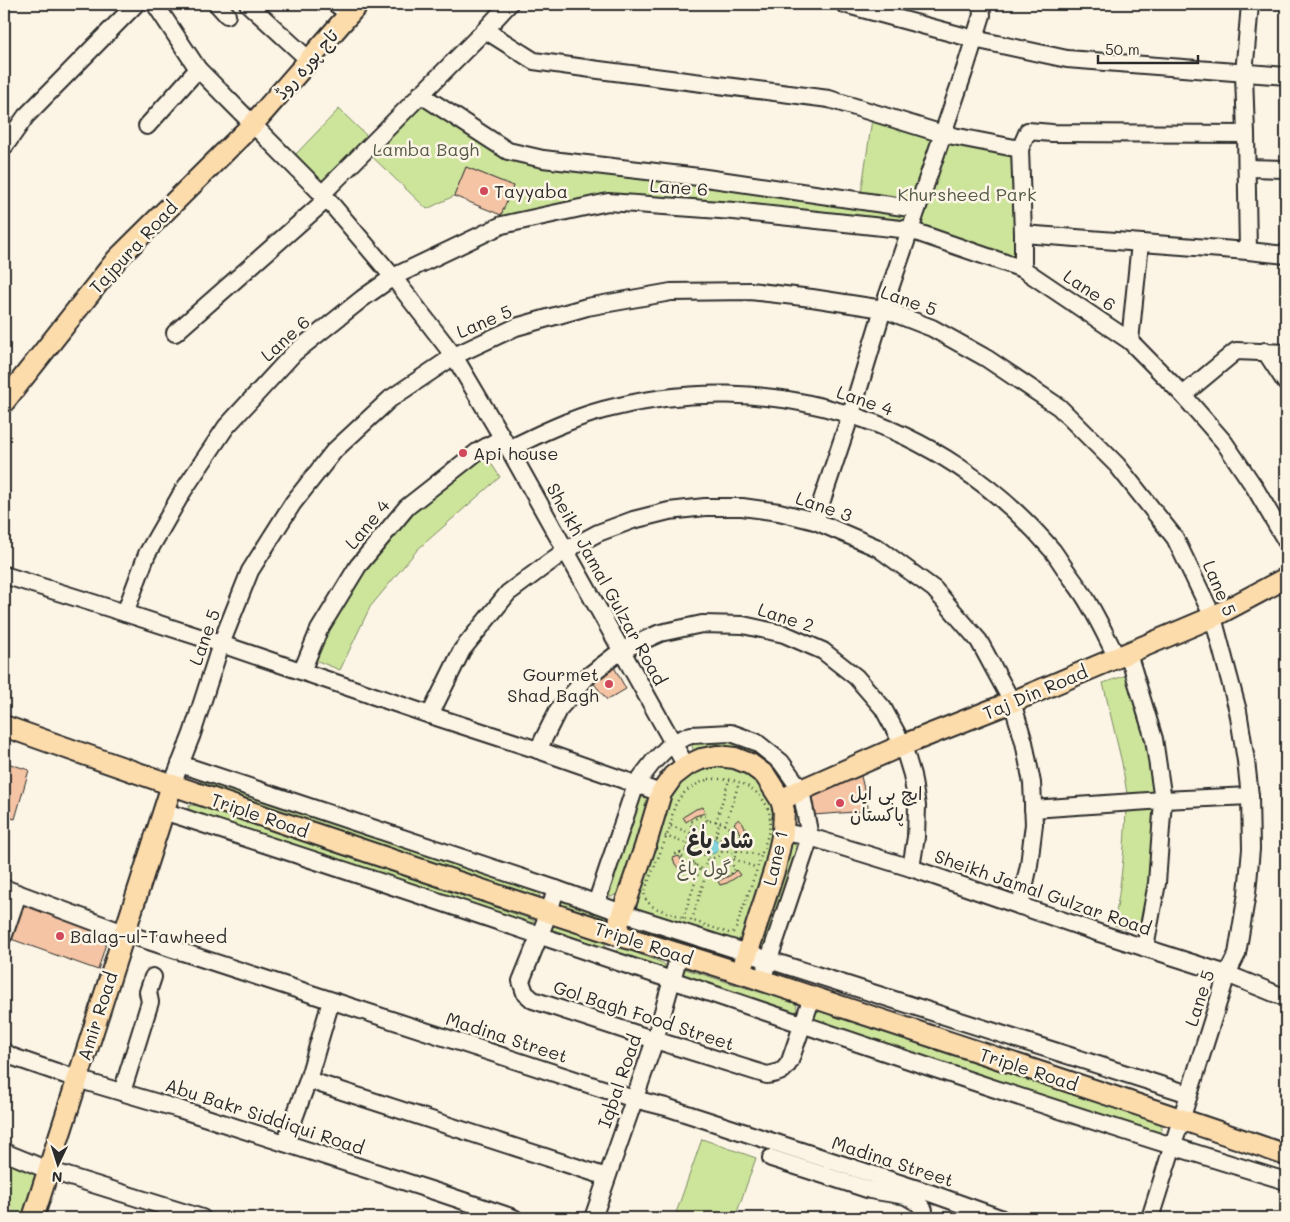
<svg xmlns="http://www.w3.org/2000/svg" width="1290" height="1222" font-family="Mali,'Playpen Sans Arabic',sans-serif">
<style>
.green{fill:#cde59b;stroke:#7c8863}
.water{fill:#83d4dd;stroke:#609096}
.building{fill:#f4c4a4;stroke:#2b2b2b}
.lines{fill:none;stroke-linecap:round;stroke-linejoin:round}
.minor-casing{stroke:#2b2b2b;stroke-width:20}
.major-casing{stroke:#2b2b2b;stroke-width:24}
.path{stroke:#2b2b2b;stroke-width:2.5;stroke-dasharray:1 4;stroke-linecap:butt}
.minor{stroke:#fcf5e5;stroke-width:16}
.major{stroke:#fddcac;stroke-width:20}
.poi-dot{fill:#d1495b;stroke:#fcf5e5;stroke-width:2}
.labels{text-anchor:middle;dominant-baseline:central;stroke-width:5;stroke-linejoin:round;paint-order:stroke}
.street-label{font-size:18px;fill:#2b2b2b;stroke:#fcf5e5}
.park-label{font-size:18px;fill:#545a47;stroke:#fcf5e5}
.poi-label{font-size:18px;fill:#2b2b2b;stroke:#fcf5e5;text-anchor:start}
.district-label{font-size:22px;font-weight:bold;fill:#2b2b2b;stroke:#fcf5e5}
</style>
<rect width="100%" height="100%" fill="#fcf5e5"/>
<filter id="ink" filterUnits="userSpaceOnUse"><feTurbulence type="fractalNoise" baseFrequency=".02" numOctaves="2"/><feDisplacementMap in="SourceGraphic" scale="10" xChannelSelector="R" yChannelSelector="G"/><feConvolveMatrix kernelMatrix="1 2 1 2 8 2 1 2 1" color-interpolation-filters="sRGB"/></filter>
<g filter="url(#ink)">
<g class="green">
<polygon points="420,94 508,151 860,201 873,112 1020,149 1023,269 910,230 608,202 502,225 501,215 513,186 466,167 454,196 427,209 365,150 327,188 295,155 339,109 373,142"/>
<polygon points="485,454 500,477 418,549 370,607 340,670 310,658 353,580 407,511"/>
<polygon points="1130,674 1151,742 1157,798 1128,800 1122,763 1103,683"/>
<polygon points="733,739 769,758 783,777 778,780 694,752 692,746 695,743"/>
<polygon points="719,765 740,768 768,789 780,826 740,946 627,911 672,789 698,769"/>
<polygon points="202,780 269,801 537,892 540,896 539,899 198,785"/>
<polygon points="643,795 649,796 650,802 617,894 611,897 607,894 606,890 640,799"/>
<path d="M1159,804L1143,933L1114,925C1121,886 1125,847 1126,807Z"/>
<polygon points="192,805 199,806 530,919 534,921 534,925 533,927 188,812 189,806"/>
<polygon points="790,844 794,844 796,846 796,850 764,947 760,949 759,948"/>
<polygon points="562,898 611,914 610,922 562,911 554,901"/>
<polygon points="628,923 718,951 717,958 629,930 627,926"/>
<polygon points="550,925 603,942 605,943 606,950 546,934"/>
<polygon points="619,948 623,948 663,963 665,965 665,969 616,954 616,951"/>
<polygon points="682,968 791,1002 796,1004 797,1009 794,1014 678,978"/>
<path d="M815,1010L1161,1124C1162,1128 1163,1130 1160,1134L811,1024Z"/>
<polygon points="702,1139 756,1158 735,1218 691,1218 676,1213"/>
<polygon points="4,1153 38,1170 22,1218 4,1218"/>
</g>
<circle class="water" cx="711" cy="846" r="8"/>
<g class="building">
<polygon points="466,167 513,186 501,215 454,196"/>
<polygon points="613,665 626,689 607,700 591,680"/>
<polygon points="4,762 29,770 15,819 4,816"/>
<polygon points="861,776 869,811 813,815 811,794"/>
<polygon points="703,807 705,813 695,816 686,822 683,817 696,809"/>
<polygon points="739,819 743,824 750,838 743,842 738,829 734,823"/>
<polygon points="679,856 687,871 683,874 675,864 673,858"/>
<polygon points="736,870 740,875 727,883 720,885 718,881 731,875"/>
<polygon points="24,902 109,933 98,970 11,939"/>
</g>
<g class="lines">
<g class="minor-casing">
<g id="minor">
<polyline points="155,4 198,69 327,199 393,277 454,356 509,449 686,766"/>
<polyline points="217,4 227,15"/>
<polyline points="248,4 309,60"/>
<polyline points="336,4 349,14"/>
<polyline points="844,4 974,39 1067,59 1286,76"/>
<polyline points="485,30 534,61 599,70 829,99 943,134 1020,149 1028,131 1052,133 1246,134 1248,251"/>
<polyline points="420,94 508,151 543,159 699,177 917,209"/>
<polyline points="147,126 198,69"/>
<polyline points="1246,134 1244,74 1250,4"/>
<polyline points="4,147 26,116 136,4"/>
<polyline points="1020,149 1023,234"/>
<polyline points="1247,168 1286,169"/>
<polyline points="322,194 485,30 509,4"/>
<polyline points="1023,269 1023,234 1248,251 1286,255"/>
<polyline points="175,333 327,199"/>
<polyline points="1130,341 1140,243"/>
<polyline points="1265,351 1286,383"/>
<polyline points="1183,395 1236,351 1286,353"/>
<path d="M509,449C539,434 570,419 603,410C770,365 941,419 1053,551C1058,558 1063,566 1068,573C1075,583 1083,593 1089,604C1099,621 1108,640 1117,658"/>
<polyline points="815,521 851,414 883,309 965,69 982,15 981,4"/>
<polyline points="4,575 125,613 221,644 430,715 538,750 661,793"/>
<polyline points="125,613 147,554 183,491 226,427 294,353 363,298 393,277 502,225 608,202 734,211 910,230 1023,269 1130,341 1183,395 1224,442 1255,488 1286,541"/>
<polyline points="1128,653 1154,739 1163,800 1157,883 1145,948"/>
<polyline points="302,671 319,630 358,566 407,507 477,452 502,438"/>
<polyline points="430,715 462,650 508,593 566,550 598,533 633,520 669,511 705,507 742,507 779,512 815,521 878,548 934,589 979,641 1012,702 1024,742 1032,783 1034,824 1029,865 1020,906"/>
<polyline points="538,750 558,710 587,677 622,650 660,633 702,624 743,625 784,634 823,651 856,677 883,708 903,745 912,775 917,806 916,837 911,868"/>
<polyline points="180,764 556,889 622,913 1189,1094"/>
<polyline points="172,785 192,734 221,644 250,571 293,503 334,451 390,399 454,356 516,327 587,307 671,292 750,291 812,298 883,309 932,328 986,358 1059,407 1117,465 1175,538 1213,617 1238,711 1246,761 1250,796 1251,849 1247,893 1237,954 1227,974 1150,1218"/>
<polyline points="1033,809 1163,800 1250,796"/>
<path d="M163,811C289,852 416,893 541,936C789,1019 1036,1106 1286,1181"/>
<polyline points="783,832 810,837 911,868 1102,934 1227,974 1286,998"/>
<polyline points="4,888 124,933 634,1099 666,1107 930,1193 1000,1218"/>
<path d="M556,889L549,912L521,981L525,993L533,1000L655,1040L767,1075C779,1073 784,1072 790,1061L812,997"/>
<polyline points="596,904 636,784 653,762 673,742 691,735 731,733 756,742 781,762 801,790 810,837 765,971"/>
<polyline points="4,935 18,894"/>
<polyline points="4,1052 13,1057 77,1079 182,1110 440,1193 514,1218"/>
<polyline points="308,1080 607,1177"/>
<polyline points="122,1092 150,1002 148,992 153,977"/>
<polyline points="285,1143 308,1080 331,1001"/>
<polyline points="4,1152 48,1170 202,1218"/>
<polyline points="771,1158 870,1190 906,1196 918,1203 924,1210"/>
<polyline points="593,1218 655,1040 679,955"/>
</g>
</g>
<g class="major-casing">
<g id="major">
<polyline points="4,402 117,259 253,124 358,4"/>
<path d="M4,726C207,798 411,867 615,934C665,950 715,964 764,981C938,1039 1113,1095 1286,1155"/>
<polyline points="781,800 801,790 903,745 1012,702 1213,617 1286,578"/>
<polyline points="615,934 645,847 661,793 673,776 686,766 701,759 717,756 735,758 750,764 765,775 781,800 784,811 783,832 775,868 741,973"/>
<polyline points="33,1218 172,785"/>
</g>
</g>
<g class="path">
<path d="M709,779C717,779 725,779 732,780C752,785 771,801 770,822C770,833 764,845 761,856C754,880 744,904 736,928L733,932L729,933L655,908C648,903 643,899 645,890C652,872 660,854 667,835C670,827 671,820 673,812C677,794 693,785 709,779Z"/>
<circle cx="712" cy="846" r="25"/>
<polyline points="716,822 729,780"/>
<polyline points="725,825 739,783"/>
<polyline points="671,826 691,833"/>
<polyline points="694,830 690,824 691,822 699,816 706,816 708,822"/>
<circle cx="712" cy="847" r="11"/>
<polyline points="665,836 688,844"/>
<polyline points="716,836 719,823"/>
<polyline points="689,839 701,842"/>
<polyline points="722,850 736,853"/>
<polyline points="737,850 761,856"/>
<polyline points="680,852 687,867 690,868 695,864"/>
<polyline points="675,854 688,850"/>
<polyline points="734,859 757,868"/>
<polyline points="704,870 708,857"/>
<polyline points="717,871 718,877 720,878 733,873 735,869 731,863"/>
<polyline points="683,918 700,868"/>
<polyline points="692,920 707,871"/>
</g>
<use href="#minor" class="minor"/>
<use href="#major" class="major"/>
</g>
</g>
<g class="poi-dot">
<circle cx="484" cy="191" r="5"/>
<circle cx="463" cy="453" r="5"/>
<circle cx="609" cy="684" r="5"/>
<circle cx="840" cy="803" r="5"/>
<circle cx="60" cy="936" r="5"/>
</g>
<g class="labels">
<g class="street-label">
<text transform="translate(306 64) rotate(-49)">تاج پورہ روڈ</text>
<text transform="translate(679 187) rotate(4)">Lane 6</text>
<text transform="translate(133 247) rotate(-47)">Tajpura Road</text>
<text transform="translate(1090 290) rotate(34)">Lane 6</text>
<text transform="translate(909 300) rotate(19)">Lane 5</text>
<text transform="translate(484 321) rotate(-23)">Lane 5</text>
<text transform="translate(285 338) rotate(-42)">Lane 6</text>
<text transform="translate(865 400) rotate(19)">Lane 4</text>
<text transform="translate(824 506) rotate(19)">Lane 3</text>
<text transform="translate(367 524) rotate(-50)">Lane 4</text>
<text transform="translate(607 584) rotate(61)">Sheikh Jamal Gulzar Road</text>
<text transform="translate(1220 588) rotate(67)">Lane 5</text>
<text transform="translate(786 617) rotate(18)">Lane 2</text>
<text transform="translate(204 637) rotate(-70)">Lane 5</text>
<text transform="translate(1035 692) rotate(-23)">Taj Din Road</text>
<text transform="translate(260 815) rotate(19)">Triple Road</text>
<text transform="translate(775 858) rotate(-77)">Lane 1</text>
<text transform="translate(1043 892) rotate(19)">Sheikh Jamal Gulzar Road</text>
<text transform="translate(644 943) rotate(18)">Triple Road</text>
<text transform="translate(1199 998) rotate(-72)">Lane 5</text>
<text transform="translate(644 1015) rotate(18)">Gol Bagh Food Street</text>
<text transform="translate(97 1016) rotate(-72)">Amir Road</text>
<text transform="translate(507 1037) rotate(18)">Madina Street</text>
<text transform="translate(1029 1069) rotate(18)">Triple Road</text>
<text transform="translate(619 1081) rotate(-71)">Iqbal Road</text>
<text transform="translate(265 1116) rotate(18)">Abu Bakr Siddiqui Road</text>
<text transform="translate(893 1161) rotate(18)">Madina Street</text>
</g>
<g class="park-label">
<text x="426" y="149">Lamba Bagh</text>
<text x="967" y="194">Khursheed Park</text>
<text x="704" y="868">گول باغ</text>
</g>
<g class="poi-label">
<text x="494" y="191">Tayyaba</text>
<text x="473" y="453">Api house</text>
<text x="599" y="674" text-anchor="end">Gourmet<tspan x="599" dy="21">Shad Bagh</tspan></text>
<text x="850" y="793">ایچ بی ایل<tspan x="850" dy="21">پاکستان</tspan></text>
<text x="70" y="936">Balag-ul-Tawheed</text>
</g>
<g class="district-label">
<text x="720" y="839">شاد باٰغ</text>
</g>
</g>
<rect width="1290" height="1222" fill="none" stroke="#fcf5e5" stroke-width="20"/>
<rect x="10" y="10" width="1270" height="1202" fill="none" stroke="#2b2b2b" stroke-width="2" filter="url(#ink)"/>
<g transform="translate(58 1164) rotate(184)" stroke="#fcf5e5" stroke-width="4" paint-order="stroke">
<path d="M0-4L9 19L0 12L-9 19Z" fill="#2b2b2b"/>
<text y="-8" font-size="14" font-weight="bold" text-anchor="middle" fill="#2b2b2b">N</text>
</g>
<path d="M1098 55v8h100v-8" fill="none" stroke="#2b2b2b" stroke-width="2.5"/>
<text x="1105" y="55" font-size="15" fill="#2b2b2b" stroke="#fcf5e5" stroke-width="4" paint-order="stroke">50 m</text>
</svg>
